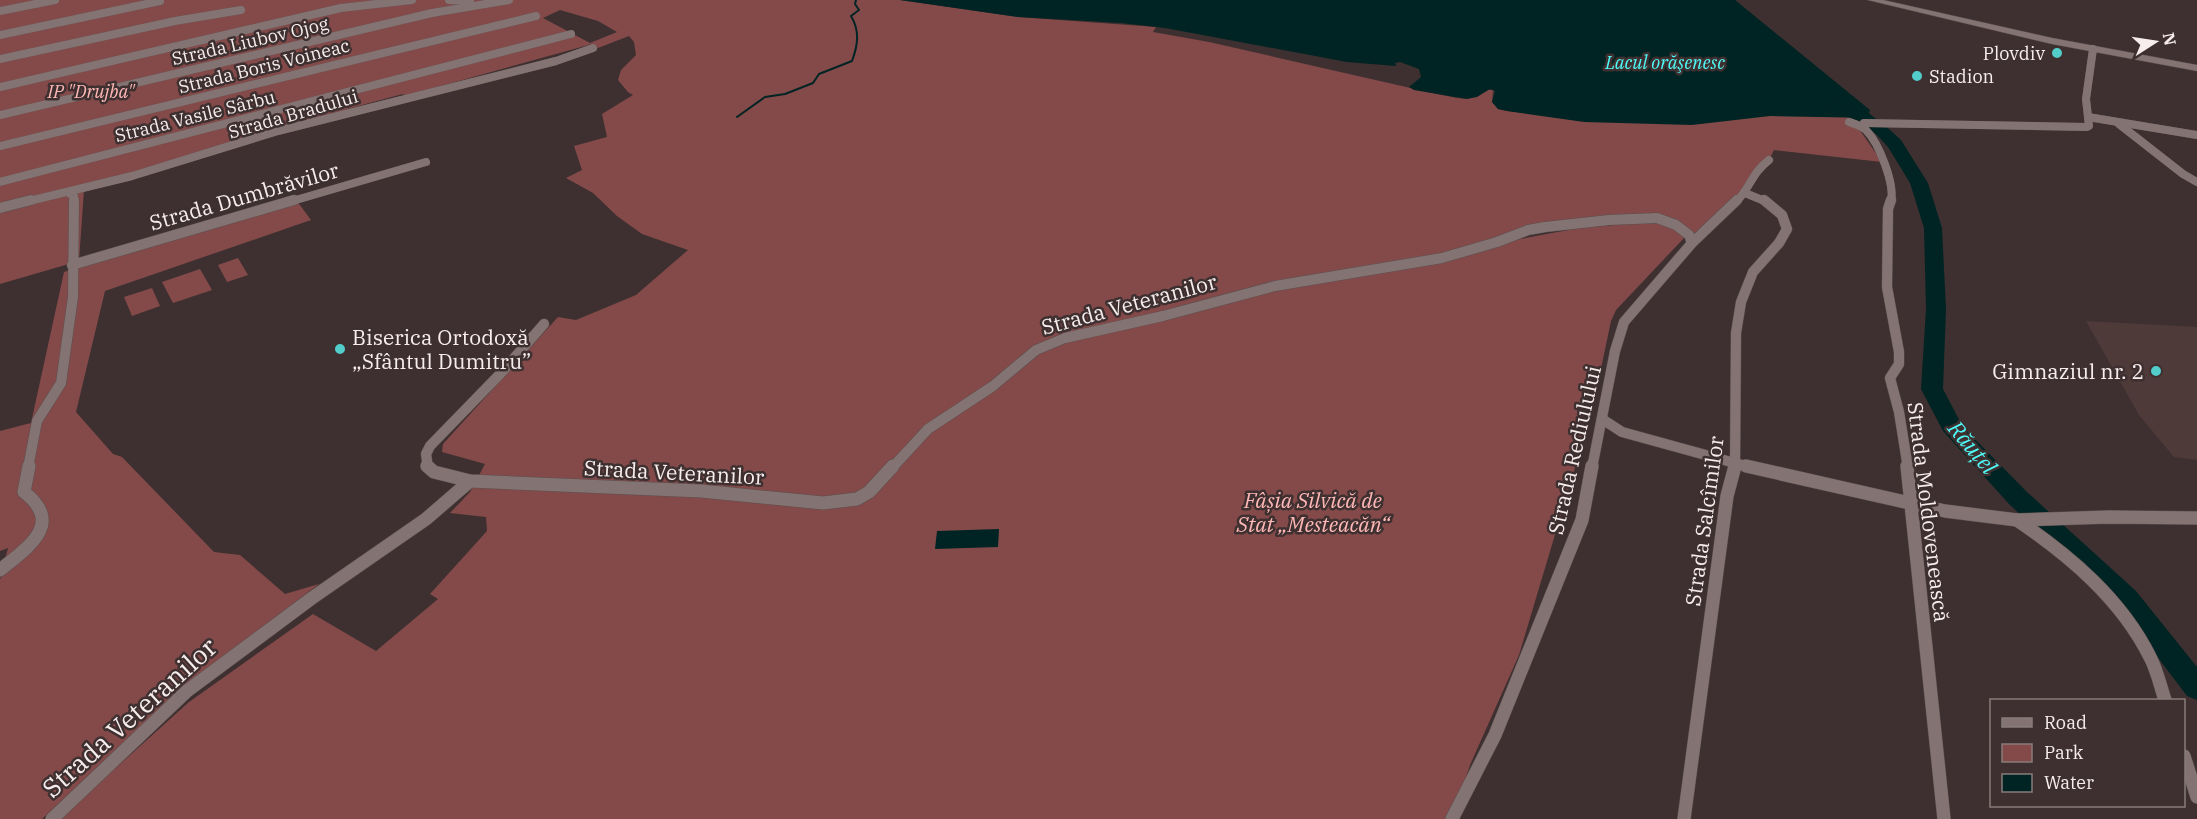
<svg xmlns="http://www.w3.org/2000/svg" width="2197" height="819" font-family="'IBM Plex Serif',serif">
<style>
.built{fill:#4f3a3a}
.green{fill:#844a4a;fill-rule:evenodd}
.water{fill:#002423}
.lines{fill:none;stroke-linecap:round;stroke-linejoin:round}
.stream{stroke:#002423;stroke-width:2}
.river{fill:#002423;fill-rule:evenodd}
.street-far2-casing{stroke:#5b4f4f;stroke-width:8}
.street-far1-casing{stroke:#5b4f4f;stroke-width:11}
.street-casing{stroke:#5b4f4f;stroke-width:14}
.secondary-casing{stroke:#5b4f4f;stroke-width:1}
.street-far2{stroke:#837473;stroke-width:8}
.street-far1{stroke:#837473;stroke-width:10}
.street{stroke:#837473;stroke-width:13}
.secondary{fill:#837473;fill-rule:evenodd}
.poi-dot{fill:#53cdca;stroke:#3e3030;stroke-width:2}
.labels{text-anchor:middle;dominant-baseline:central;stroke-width:5;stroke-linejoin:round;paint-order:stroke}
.far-street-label{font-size:18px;fill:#f6edec;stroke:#3e3030}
.far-poi-label{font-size:18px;fill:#f6edec;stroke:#3e3030;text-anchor:end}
.far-water-label{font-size:18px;font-style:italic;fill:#4efcf9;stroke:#3e3030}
.far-park-label{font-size:18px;font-style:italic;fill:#ffb8b6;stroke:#3e3030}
.street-label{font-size:21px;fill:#f6edec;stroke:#3e3030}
.poi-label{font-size:21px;fill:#f6edec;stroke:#3e3030;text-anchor:start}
.park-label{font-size:21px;font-style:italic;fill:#ffb8b6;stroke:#3e3030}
.water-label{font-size:22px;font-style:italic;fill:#4efcf9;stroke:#3e3030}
.near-street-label{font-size:26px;fill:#f6edec;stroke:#3e3030}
</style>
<rect width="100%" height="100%" fill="#3e3030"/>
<polygon class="built" points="2086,321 2197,327 2197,460 2174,457 2139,415"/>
<g class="green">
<path d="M0,0H900L1018,17L1156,27L1153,32L1209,42L1437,94C1458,98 1469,103 1487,90H1493L1492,102L1498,109L1507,111L1583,120L1700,123L1790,112L1850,116L1882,162L1774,150L1769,160L1760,167L1745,193L1692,243L1682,229L1666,220L1630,219L1528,230L1483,246L1579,228L1639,223L1662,224L1677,230L1684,238L1616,310L1611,321L1592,411L1519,655L1470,765L1452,819H59L189,702L313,614L376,651L438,599L430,594L487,531L486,517L450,513L470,492L485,464L442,452L443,444L558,317L576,320L636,295L688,250L642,234L617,216L593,193L566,178L582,170L574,146L607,137L602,114L633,95L628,92L618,80L621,70L636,55L634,42L629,36L598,48L592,44L405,96L403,94C295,122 189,158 81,188L84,190L79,261L0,284ZM560,10L598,21L617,32L590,43L543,18Z"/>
<polygon points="297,201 311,220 105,291 76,412 113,454 122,457 214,552 240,555 285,594 319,584 180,689 42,819 0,819 0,580 8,548 0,551 0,431 31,423 64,272"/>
<polygon points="238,258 248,275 227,282 218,265"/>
<polygon points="200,269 212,290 173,303 162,282"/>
<polygon points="152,288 160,306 132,316 124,297"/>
</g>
<g class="water">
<polygon points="900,0 1735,0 1870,110 1869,113 1874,118 1770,116 1692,125 1584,122 1507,111 1498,109 1492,102 1495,91 1490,89 1477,97 1467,99 1414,90 1409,87 1421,77 1419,69 1400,62 1395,63 1396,66 1347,62 1165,28 1121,23 1018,17"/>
<polygon points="999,529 998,547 935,549 937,531"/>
</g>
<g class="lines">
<path class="stream" d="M737,117L765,97L785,94L813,83L819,74L852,61C858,45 860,31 851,16L859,10L855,4L856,0"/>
<polygon class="river" points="1835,102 1871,115 1889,129 1901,140 1928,183 1942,228 1946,309 1943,389 1963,427 2027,492 2136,591 2197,667 2197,700 2187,696 2118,605 2009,504 1943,431 1921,389 1926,309 1924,228 1910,183 1888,147 1877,135 1859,121 1829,110 1827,107"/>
<g class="street-far2-casing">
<g id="street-far2">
<polyline points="449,0 470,1"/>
<polyline points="0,11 55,0"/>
<polyline points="0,35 160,1"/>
<polyline points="0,59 175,21 241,10"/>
<polyline points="0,87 341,8 412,0"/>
<polyline points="0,115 432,13 509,0"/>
<polyline points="2088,117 2197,135"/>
<path d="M1849,122C1855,124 1862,126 1866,130C1879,143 1895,184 1891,202"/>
<polyline points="1864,123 2087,127 2089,126 2086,99 2093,49"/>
<polyline points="2119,124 2183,174 2197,182"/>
<polyline points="0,146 536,16"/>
<polyline points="0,182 571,34"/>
<polyline points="69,193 74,196 74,202"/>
<polyline points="1745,193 1767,202"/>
<polyline points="25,202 132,176 278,131 556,61 593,48"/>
<polyline points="289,202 426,162"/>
<path d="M1736,202C1751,187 1751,174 1769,160"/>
</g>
</g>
<g class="street-far1-casing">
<g id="street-far1">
<polyline points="1891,200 1888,209 1887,287 1899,352 1899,364 1890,378 1899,412 1908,468"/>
<polyline points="0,208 31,200"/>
<polyline points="72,265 294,200"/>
<polyline points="1602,419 1622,432 1753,468"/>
<polyline points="28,468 37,421 61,383 73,297 74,200"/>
<polyline points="428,468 426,454 430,446 502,372 544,324"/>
<polyline points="892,468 928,429 993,386 1036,350 1065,338 1163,316 1275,286 1442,258 1497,242 1528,230 1545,227 1609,220 1657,218 1676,225 1689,235 1692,243"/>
<polyline points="1592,468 1615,351 1624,322 1692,243 1737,200"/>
<polyline points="1735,468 1736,333 1741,302 1753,272 1779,243 1787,229 1782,215 1764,200"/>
</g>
</g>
<g class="street-casing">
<g id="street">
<polyline points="427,466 434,472 470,481 701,491 823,503 857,499 869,492 893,466"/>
<polyline points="1746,466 1945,511 2017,520 2109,517 2197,518"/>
<polyline points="1907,466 1944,819"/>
<path d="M2017,520C2070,556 2121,599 2150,657C2157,670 2160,685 2165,700"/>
<path d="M0,570C28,547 65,524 24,492L29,466"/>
<polyline points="2184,756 2197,797"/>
<polyline points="52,819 187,691 312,598 426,519 470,481"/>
<polyline points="1452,819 1495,735 1582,520 1592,466"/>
<polyline points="1684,819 1727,496 1735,466"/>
</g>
</g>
<g class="secondary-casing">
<polygon id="secondary" points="1868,0 1883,0 2052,38 2197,65 2197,71 2052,44"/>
</g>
<use href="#street-far2" class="street-far2"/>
<use href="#street-far1" class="street-far1"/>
<use href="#street" class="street"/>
<use href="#secondary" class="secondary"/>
</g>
<g class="poi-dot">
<circle cx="2057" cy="53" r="6"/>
<circle cx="1917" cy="76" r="6"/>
<circle cx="340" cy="349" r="6"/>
<circle cx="2156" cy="371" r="6"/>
</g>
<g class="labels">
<g class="far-street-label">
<text transform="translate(250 41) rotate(-13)">Strada Liubov Ojog</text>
<text transform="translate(264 66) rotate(-14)">Strada Boris Voineac</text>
<text transform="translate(293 114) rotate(-16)">Strada Bradului</text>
<text transform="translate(195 116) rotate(-14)">Strada Vasile Sârbu</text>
</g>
<g class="far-poi-label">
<text x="2045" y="53">Plovdiv</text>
<text x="1929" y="76" text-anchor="start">Stadion</text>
</g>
<g class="far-water-label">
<text x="1665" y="62">Lacul orăşenesc</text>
</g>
<g class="far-park-label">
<text x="91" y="91">IP "Drujba"</text>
</g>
<g class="street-label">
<text transform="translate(244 196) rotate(-16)">Strada Dumbrăvilor</text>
<text transform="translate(1129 304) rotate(-15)">Strada Veteranilor</text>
<text transform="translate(1574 450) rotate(-77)">Strada Rediulului</text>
<text transform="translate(674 472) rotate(3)">Strada Veteranilor</text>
<text transform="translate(1929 512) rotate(83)">Strada Moldovenească</text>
<text transform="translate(1704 521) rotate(-82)">Strada Salcîmilor</text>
</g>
<g class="poi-label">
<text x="352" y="337">Biserica Ortodoxă<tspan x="352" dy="24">„Sfântul Dumitru”</tspan></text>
<text x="2144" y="371" text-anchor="end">Gimnaziul nr. 2</text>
</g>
<g class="park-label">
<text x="1313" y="500">Fâșia Silvică de<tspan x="1313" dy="24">Stat „Mesteacăn“</tspan></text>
</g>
<g class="water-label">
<text transform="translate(1973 447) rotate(50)">Răuțel</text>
</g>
<g class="near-street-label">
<text transform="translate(129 717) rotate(-42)">Strada Veteranilor</text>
</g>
</g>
<rect x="1990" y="699" width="195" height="108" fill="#3e3030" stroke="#887c7b" stroke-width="1.5"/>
<rect x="2002" y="718" width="30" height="9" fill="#837473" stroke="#887c7b" stroke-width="1.5"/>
<text x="2044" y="729" font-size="18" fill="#f6edec">Road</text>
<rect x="2002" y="744" width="30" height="18" fill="#844a4a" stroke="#887c7b" stroke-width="1.5"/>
<text x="2044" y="759" font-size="18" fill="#f6edec">Park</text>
<rect x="2002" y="774" width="30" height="18" fill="#002423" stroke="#887c7b" stroke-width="1.5"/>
<text x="2044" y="789" font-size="18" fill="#f6edec">Water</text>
<g transform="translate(2155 42) rotate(78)" stroke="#3e3030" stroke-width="4.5" paint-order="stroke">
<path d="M0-4.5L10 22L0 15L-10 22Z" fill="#f6edec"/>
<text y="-9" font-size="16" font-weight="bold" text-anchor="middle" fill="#f6edec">N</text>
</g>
</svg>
